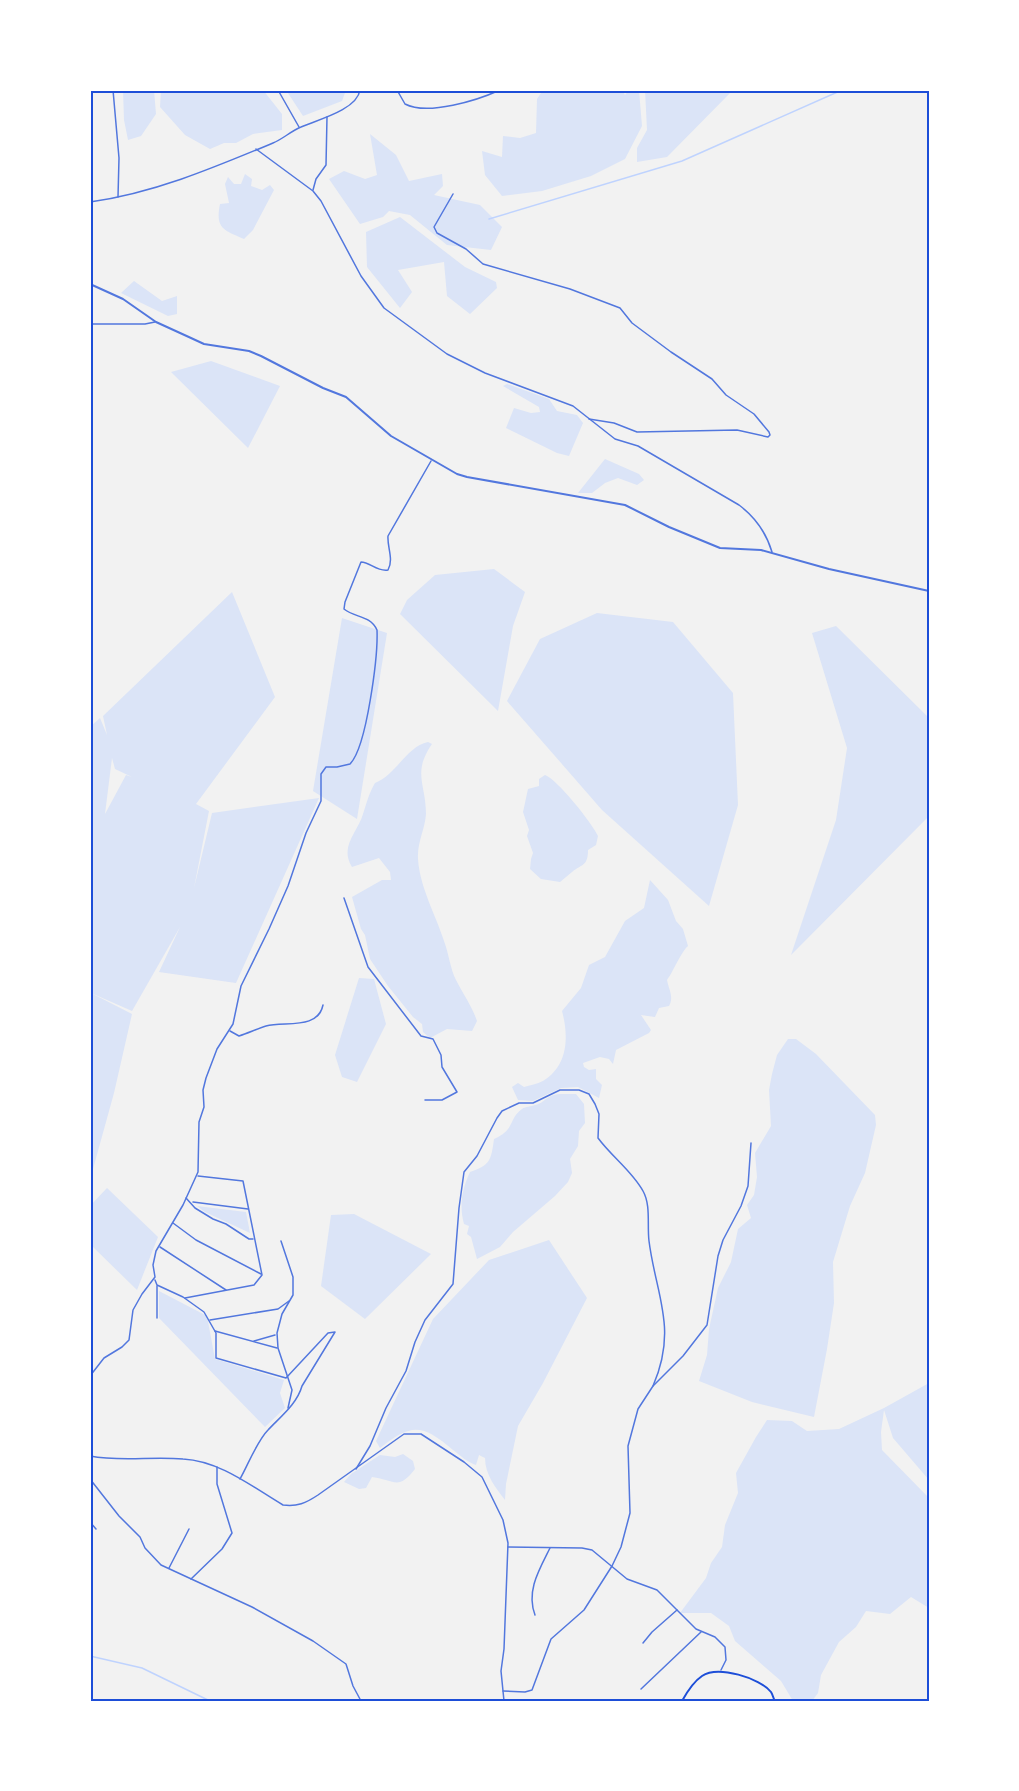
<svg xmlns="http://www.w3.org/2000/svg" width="1019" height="1791" font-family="'IBM Plex Sans',sans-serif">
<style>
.green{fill:#dbe4f7;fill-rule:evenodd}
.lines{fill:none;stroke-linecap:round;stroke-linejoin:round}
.stream{stroke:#bfd3fe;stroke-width:1.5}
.minor{stroke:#5277de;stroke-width:1.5}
.tertiary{stroke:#5277de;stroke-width:2}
.secondary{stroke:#1d4ed8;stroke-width:2}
.neatline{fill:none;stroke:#1d4ed8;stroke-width:2}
</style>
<rect width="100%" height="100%" fill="#f2f2f2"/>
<g class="green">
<polygon points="123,90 154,90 156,114 141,136 128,140 124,120"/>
<polygon points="161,90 263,90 282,114 282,130 253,134 236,143 224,143 210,149 185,135 160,107"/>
<polygon points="286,90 346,90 342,101 303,116"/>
<polygon points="543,90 622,90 625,95 629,90 639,90 642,126 625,159 591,176 542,191 502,196 485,175 482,151 502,157 503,136 520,138 536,133 537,99"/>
<polygon points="645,90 733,90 667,157 637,162 637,148 647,130"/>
<polygon points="370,134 396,155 409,181 442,174 443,186 434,195 480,205 502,227 491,250 447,245 410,215 389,211 383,217 360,224 329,179 344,171 365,179 377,175"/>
<path d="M245,174L252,179L251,186L262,190L270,185L274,190L253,230L244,239C224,230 215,229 220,204L229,203L225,184L228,177L234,184H241Z"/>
<polygon points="400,217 465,267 496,282 497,288 470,314 447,296 444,262 398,270 412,292 400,308 367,267 366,232"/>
<polygon points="134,281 162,301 177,296 177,314 168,316 121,293"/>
<polygon points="211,361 280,386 248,448 171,372"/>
<polygon points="507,384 549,399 557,411 577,415 583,423 569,456 557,453 506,428 514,408 531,413 540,412 539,407 503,386"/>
<polygon points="605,459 639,474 644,480 637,485 618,478 605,483 592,493 578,493"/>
<polygon points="494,569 525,592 513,626 498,711 400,614 407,600 435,575"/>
<path d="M232,592L275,697L196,804L209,811L194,888L212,813L319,798L236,983L159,972L180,927L132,1011L91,993L132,1014L114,1093L93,1169L90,1171V727L100,718L107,735L103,716ZM112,758L115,769L132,777L126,775L105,814Z"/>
<polygon points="597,613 673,622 733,693 738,805 709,906 602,810 507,701 540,639"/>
<polygon points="342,618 387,633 357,819 313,791"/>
<polygon points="836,626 929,718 929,816 791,955 836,820 847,748 812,633"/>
<path d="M428,742L432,744C412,773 426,784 426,814C425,829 417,843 418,859C420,888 435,913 444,941C449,954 450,968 456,980C463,994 472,1006 477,1021L472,1031L447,1029L430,1038L423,1032L422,1024L413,1017L388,986L370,959L365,935L361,929L352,897L382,880H391L390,872L379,858L352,867C339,846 358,832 363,814C367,802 369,793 375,783C396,775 407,746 428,742Z"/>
<path d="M545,775C557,779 592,823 598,836L596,845L588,850C588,866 582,864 572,872C568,875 564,879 560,882L541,879L530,869L531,859L533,853L527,836L529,830L523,812L528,789L539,786V779Z"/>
<path d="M650,880L668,900L676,921L683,929L688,946C681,952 673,972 667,980C669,990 674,997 669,1006L659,1008L655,1017L641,1015L651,1030L649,1033L616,1050L613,1064L609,1059L600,1057L583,1063L584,1067L589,1070L596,1069V1079L602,1085L599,1098L578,1087L561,1088L533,1101L518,1100L512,1087L518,1083L524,1087C530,1085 537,1084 543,1081C568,1066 569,1037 562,1011L581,988L589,965L605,957L625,921L644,908Z"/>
<polygon points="359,978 374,979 386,1024 357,1082 342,1077 335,1055"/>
<polygon points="788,1039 796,1039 816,1054 875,1115 876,1125 865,1173 850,1206 833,1262 834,1303 827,1349 814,1417 752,1402 699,1381 707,1355 709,1329 718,1288 731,1262 738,1229 751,1218 747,1205 754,1195 757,1177 755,1153 771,1126 769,1090 772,1074 777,1055"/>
<path d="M560,1094H576L584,1104L585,1123L579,1131L578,1146L570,1159L572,1173L568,1182L555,1196L513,1232L500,1247L477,1259L471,1237L467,1234L469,1226L464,1224C459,1206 462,1189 470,1172C490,1165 491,1161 494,1139C516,1129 508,1119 522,1109C526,1106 531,1107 535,1105C547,1102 545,1095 560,1094Z"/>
<polygon points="107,1188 158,1237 137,1290 90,1244 90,1206"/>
<polygon points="197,1206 246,1212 250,1233 205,1212"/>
<polygon points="354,1214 431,1254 365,1319 321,1286 331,1215"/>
<path d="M549,1240L587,1298L543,1383L518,1426L506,1484L505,1500C496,1488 485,1475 485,1458L479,1455L476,1465C467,1462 461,1456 453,1450C422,1424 412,1423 380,1448L376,1441L433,1319L489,1260Z"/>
<polygon points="159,1291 207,1316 215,1359 284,1380 280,1393 285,1408 265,1427 159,1318"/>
<polygon points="929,1383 929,1480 893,1438 884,1410 881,1432 882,1450 929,1498 929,1608 911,1597 890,1614 866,1611 856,1627 839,1642 821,1675 818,1693 812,1701 793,1701 781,1681 735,1641 729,1626 711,1613 680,1613 706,1578 711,1563 722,1547 725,1525 738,1493 736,1473 756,1437 767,1420 792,1421 807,1431 839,1429 884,1408"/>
<path d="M403,1454L413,1461L415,1469C398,1491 395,1480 372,1477L366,1488L359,1489L344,1482L351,1474L380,1455L395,1457Z"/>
</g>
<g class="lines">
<g class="stream">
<polyline points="489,219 682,161 842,90"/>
<polyline points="90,1656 142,1668 210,1701"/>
</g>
<g class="minor">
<polyline points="113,90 119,158 118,197"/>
<polyline points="278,90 299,127"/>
<path d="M397,90L405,104C428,116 478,100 500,90"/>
<path d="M256,149L313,191L321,201L361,276L384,308L447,354L485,373L573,406L615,439L638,446L739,505C755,517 766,532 772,552"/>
<polyline points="313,190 316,179 326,165 327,117"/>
<polyline points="453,194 434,227 437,233 466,249 483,264 570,289 620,308 632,323 671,352 712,379 726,395 754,414 769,432 770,435 768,437 737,430 637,432 614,423 589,419"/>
<path d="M90,202C154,193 213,168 273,143C283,139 291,131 301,127C317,120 357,110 360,90"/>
<polyline points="90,324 145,324 155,322"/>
<polyline points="344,898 368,967 421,1036 433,1039 441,1055 442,1067 457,1092 442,1100 425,1100"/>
<path d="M230,1031L239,1036C248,1033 257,1029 266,1026C285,1021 318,1030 323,1005"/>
<polyline points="186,1198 195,1208 213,1219 226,1224 249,1239 253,1239"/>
<polyline points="193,1202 248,1209"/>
<polyline points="173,1223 196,1240 261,1274"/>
<polyline points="281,1241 293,1277 293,1295 282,1314 277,1333 278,1348 292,1390 288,1408"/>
<polyline points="160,1247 226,1290"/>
<path d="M155,1280L157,1285L183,1297L204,1312L216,1333V1358L286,1378L328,1333L335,1332L302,1386C297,1404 280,1417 268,1430C257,1441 248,1465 240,1479"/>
<polyline points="185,1298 254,1285 262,1275 243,1181 198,1176"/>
<polyline points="157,1318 157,1286"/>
<polyline points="210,1320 278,1309 289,1301"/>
<polyline points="215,1331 277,1348"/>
<polyline points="254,1341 275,1335"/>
<path d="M90,1376L104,1358L122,1347L129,1340L133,1310L142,1294L155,1277L153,1265L156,1251L183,1205L198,1172L199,1122L204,1107L203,1090L206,1078L217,1049L233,1024L241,986L269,929L288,886L306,833L321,801V774L326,767H337L350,764C367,747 378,655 377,630C370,615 355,618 344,609L345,602L361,562C370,562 377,572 388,570C394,559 387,547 388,536L431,461"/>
<path d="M90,1456C121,1462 152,1456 183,1459C220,1461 251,1486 283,1505C297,1507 306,1503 318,1495L404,1434H421L464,1462L482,1477L503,1520L508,1543L504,1649L501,1671L504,1701"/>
<path d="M356,1469L370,1446L386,1408L406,1371L415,1342L425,1320L453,1284L459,1208L464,1172L477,1156L497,1118L502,1111L519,1103H533L560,1090H579L589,1094L595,1104L599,1114L598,1138C612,1157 632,1171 643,1191C651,1205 647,1225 649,1241C656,1296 678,1328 653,1386"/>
<polyline points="90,1479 119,1516 140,1537 145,1548 161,1565 252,1607 313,1641 346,1664 353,1686 361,1701"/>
<polyline points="90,1522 96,1529"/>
<polyline points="508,1547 582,1548 592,1550 627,1579 657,1590 696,1629 715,1637 725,1647 726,1660 721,1670"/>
<polyline points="169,1568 189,1529"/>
<polyline points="191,1579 222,1549 232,1533 217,1484 217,1467"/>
<path d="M535,1615C526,1591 539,1570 550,1548"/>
<polyline points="643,1643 652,1632 677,1610"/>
<polyline points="641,1689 701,1632"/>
<polyline points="503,1691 525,1692 532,1690 551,1639 584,1610 612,1566 621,1547 630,1513 628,1446 638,1409 653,1386 683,1356 707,1325 718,1256 723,1240 741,1206 748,1186 751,1143"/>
</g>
<polyline class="tertiary" points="90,284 123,299 156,322 191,338 204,344 249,351 261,356 323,388 346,397 391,436 457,474 467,477 625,505 669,527 720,548 761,550 829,569 929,591"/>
<path class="secondary" d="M682,1701C687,1692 693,1682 702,1676C718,1665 760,1678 771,1692C773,1695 773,1698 775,1701"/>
</g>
<rect width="1019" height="1791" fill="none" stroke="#ffffff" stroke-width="183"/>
<rect x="92" y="92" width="836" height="1608" class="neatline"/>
</svg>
